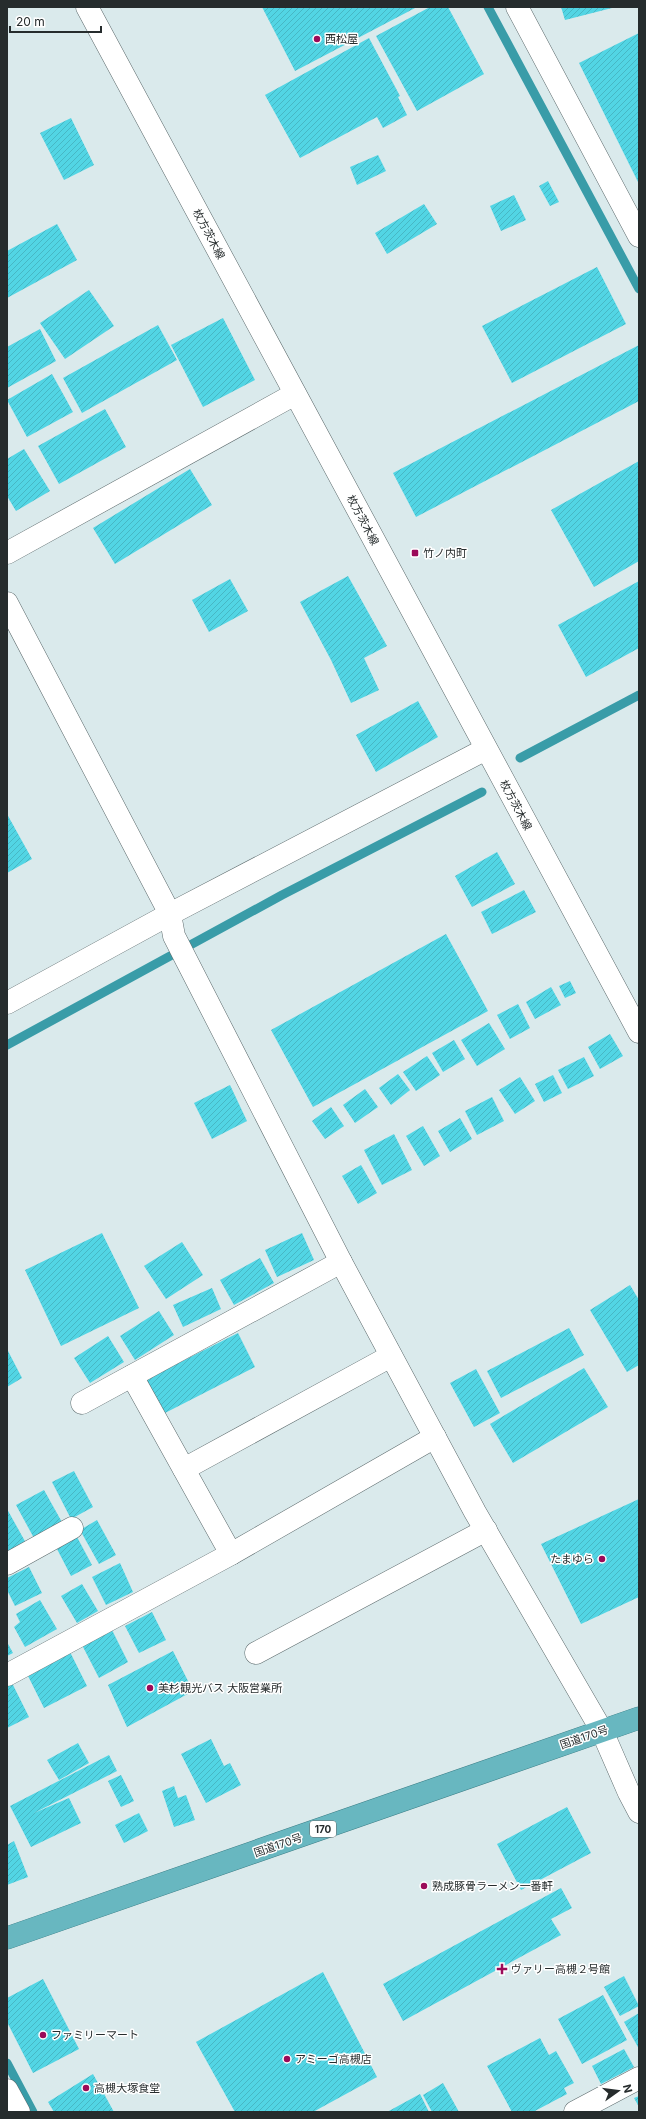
<svg xmlns="http://www.w3.org/2000/svg" width="646" height="2119" font-family="Inter,'Noto Sans JP',sans-serif">
<style>
.lines{fill:none;stroke-linecap:round;stroke-linejoin:round}
.stream{stroke:#399ca8;stroke-width:9}
.building{fill:url(#building-hatch)}
.minor-casing{stroke:#5c6a6c;stroke-width:23}
.secondary-casing{stroke:#5c6a6c;stroke-width:23}
.trunk-casing{stroke:#397b83;stroke-width:23}
.minor{stroke:#fff;stroke-width:22}
.secondary{stroke:#fff;stroke-width:22}
.trunk{stroke:#68b7c0;stroke-width:22}
.poi-dot{fill:#9b0a59;stroke:#fff;stroke-width:1.5}
.labels{text-anchor:middle;dominant-baseline:central;stroke-width:3;stroke-linejoin:round;paint-order:stroke}
.shield{fill:#fff;stroke:#676b6c;stroke-width:1}
.shield-label{font-size:10px;font-weight:bold;fill:#262c2d}
.poi-label{font-size:11px;fill:#262c2d;stroke:#fff;text-anchor:start}
.street-label{font-size:11px;fill:#262c2d;stroke:#fff}
</style>
<defs>
<pattern id="building-hatch" width="6" height="6" patternUnits="userSpaceOnUse"><rect width="6" height="6" fill="#52d5e4"/><path d="M-1 1l2-2M0 6l6-6M5 7l2-2" fill="none" stroke="#47b7c4"/></pattern>
</defs>
<rect width="100%" height="100%" fill="#daeaec"/>
<g class="lines">
<g class="stream">
<polyline points="488,7 639,289"/>
<polyline points="520,758 639,695"/>
<polyline points="7,1045 282,895 482,792"/>
<polyline points="7,2063 33,2112"/>
</g>
</g>
<g class="building">
<polygon points="262,7 417,7 295,71"/>
<polygon points="430,7 448,7 484,74 417,111 376,36"/>
<polygon points="561,7 612,7 612,8 565,20"/>
<polygon points="639,33 639,184 579,63"/>
<polygon points="369,38 400,96 398,97 407,115 383,128 377,117 300,158 265,95"/>
<polygon points="71,118 94,165 64,180 40,133"/>
<polygon points="378,155 386,171 357,185 350,167"/>
<polygon points="548,181 559,202 550,206 539,186"/>
<polygon points="514,195 526,220 501,231 490,206"/>
<polygon points="424,204 437,224 387,254 375,233"/>
<polygon points="57,224 77,260 7,298 7,251"/>
<polygon points="597,267 626,324 512,383 482,326"/>
<polygon points="89,290 114,326 65,359 40,323"/>
<polygon points="223,318 255,380 203,407 171,345"/>
<polygon points="158,325 177,360 82,413 63,378"/>
<polygon points="40,329 56,361 7,388 7,347"/>
<polygon points="639,345 639,401 416,517 393,473"/>
<polygon points="52,374 73,412 27,437 7,400"/>
<polygon points="105,409 126,447 59,484 38,446"/>
<polygon points="24,449 50,491 16,511 7,496 7,459"/>
<polygon points="639,461 639,561 594,587 551,510"/>
<polygon points="190,469 212,505 115,564 93,528"/>
<polygon points="348,576 387,646 364,658 379,690 351,703 331,660 300,602"/>
<polygon points="230,579 248,611 209,632 192,600"/>
<polygon points="639,581 639,648 586,677 558,625"/>
<polygon points="418,701 438,737 376,772 356,735"/>
<polygon points="7,814 32,859 7,873"/>
<polygon points="497,852 515,884 472,907 455,876"/>
<polygon points="524,890 536,912 492,934 481,912"/>
<polygon points="446,934 488,1011 313,1107 271,1030"/>
<polygon points="570,981 576,993 565,998 559,986"/>
<polygon points="551,987 561,1005 535,1019 526,1002"/>
<polygon points="518,1004 530,1028 510,1039 497,1015"/>
<polygon points="489,1023 505,1049 477,1066 461,1040"/>
<polygon points="610,1034 623,1056 600,1069 588,1047"/>
<polygon points="454,1040 465,1059 443,1072 432,1053"/>
<polygon points="427,1056 440,1075 416,1091 403,1072"/>
<polygon points="584,1057 594,1076 568,1089 558,1070"/>
<polygon points="398,1074 410,1090 391,1105 379,1088"/>
<polygon points="553,1075 562,1093 544,1102 535,1084"/>
<polygon points="520,1077 535,1101 515,1114 499,1090"/>
<polygon points="230,1085 247,1121 212,1139 194,1103"/>
<polygon points="365,1089 378,1107 355,1123 343,1105"/>
<polygon points="492,1097 504,1121 477,1135 465,1111"/>
<polygon points="331,1107 344,1126 325,1139 312,1121"/>
<polygon points="460,1118 472,1139 450,1152 438,1131"/>
<polygon points="423,1126 440,1156 424,1166 406,1136"/>
<polygon points="394,1134 412,1170 382,1185 364,1150"/>
<polygon points="361,1165 377,1193 358,1204 342,1176"/>
<polygon points="102,1233 139,1308 61,1346 25,1270"/>
<polygon points="302,1233 314,1260 277,1277 265,1250"/>
<polygon points="182,1242 203,1275 166,1299 144,1266"/>
<polygon points="260,1258 274,1283 234,1305 220,1280"/>
<polygon points="630,1285 639,1300 639,1365 627,1372 590,1310"/>
<polygon points="212,1288 221,1309 183,1327 173,1305"/>
<polygon points="159,1311 174,1335 135,1360 120,1336"/>
<polygon points="569,1328 584,1355 501,1398 487,1371"/>
<polygon points="238,1333 255,1367 163,1414 145,1380"/>
<polygon points="108,1336 124,1362 90,1383 74,1358"/>
<polygon points="7,1349 22,1378 7,1387"/>
<polygon points="584,1368 608,1407 513,1463 490,1424"/>
<polygon points="476,1369 500,1413 474,1427 450,1383"/>
<polygon points="74,1471 93,1507 71,1519 52,1482"/>
<polygon points="44,1490 63,1524 35,1540 16,1505"/>
<polygon points="639,1499 639,1597 581,1624 541,1544"/>
<polygon points="7,1509 26,1543 7,1553"/>
<polygon points="97,1520 116,1555 99,1564 80,1530"/>
<polygon points="77,1537 92,1565 71,1576 57,1549"/>
<polygon points="120,1563 133,1592 106,1605 92,1577"/>
<polygon points="29,1567 42,1593 15,1606 7,1590 7,1578"/>
<polygon points="82,1584 98,1611 77,1623 61,1596"/>
<polygon points="40,1600 57,1629 25,1647 14,1627 20,1622 16,1614"/>
<polygon points="152,1612 166,1640 139,1653 125,1626"/>
<polygon points="111,1628 128,1662 99,1678 81,1643"/>
<polygon points="7,1642 13,1653 7,1656"/>
<polygon points="173,1651 193,1691 127,1727 108,1685"/>
<polygon points="70,1652 87,1686 44,1708 27,1674"/>
<polygon points="11,1681 29,1717 7,1728 7,1683"/>
<polygon points="211,1739 224,1766 230,1763 241,1785 206,1803 181,1754"/>
<polygon points="78,1743 89,1763 59,1780 47,1760"/>
<polygon points="109,1755 117,1771 34,1813 69,1798 81,1823 31,1847 10,1806"/>
<polygon points="121,1775 134,1801 121,1807 108,1781"/>
<polygon points="174,1786 178,1798 186,1795 195,1820 174,1827 162,1791"/>
<polygon points="567,1807 591,1853 521,1890 497,1844"/>
<polygon points="139,1813 148,1831 124,1843 115,1825"/>
<polygon points="14,1841 28,1877 7,1885 7,1845"/>
<polygon points="561,1888 572,1908 551,1919 561,1935 403,2021 383,1984"/>
<polygon points="323,1972 377,2077 313,2112 235,2112 196,2042"/>
<polygon points="624,1976 639,2006 620,2016 604,1987"/>
<polygon points="43,1979 79,2049 33,2073 7,2022 7,1998"/>
<polygon points="603,1995 627,2040 582,2064 558,2019"/>
<polygon points="639,2013 639,2049 624,2022"/>
<polygon points="540,2038 549,2055 556,2051 574,2083 564,2088 567,2094 533,2112 512,2112 487,2066"/>
<polygon points="624,2049 634,2067 601,2084 592,2066"/>
<polygon points="93,2074 114,2112 54,2112 48,2102"/>
<polygon points="443,2083 459,2112 432,2112 423,2095"/>
<polygon points="420,2094 429,2112 387,2112"/>
<polygon points="639,2096 639,2107 634,2098"/>
</g>
<g class="lines">
<g class="minor-casing">
<g id="minor">
<polyline points="517,7 639,236"/>
<polyline points="7,553 295,394"/>
<polyline points="7,603 170,914 174,936 341,1262 475,1512 602,1731 629,1793 639,1812"/>
<polyline points="7,1003 170,914 486,749"/>
<polyline points="132,1376 231,1554"/>
<polyline points="82,1403 341,1262"/>
<polyline points="184,1469 391,1356"/>
<polyline points="7,1564 72,1528"/>
<polyline points="256,1653 486,1530"/>
<polyline points="7,1675 231,1554 435,1437"/>
<polyline points="7,2090 19,2112"/>
<polyline points="575,2112 639,2078"/>
</g>
</g>
<g class="secondary-casing">
<polyline id="secondary" points="87,7 639,1032"/>
</g>
<g class="trunk-casing">
<polyline id="trunk" points="7,1938 639,1718"/>
</g>
<use href="#minor" class="minor"/>
<use href="#secondary" class="secondary"/>
<use href="#trunk" class="trunk"/>
</g>
<g class="poi-dot">
<circle cx="317" cy="39" r="4"/>
<rect x="411" y="549" width="8" height="8" rx="2"/>
<circle cx="602" cy="1559" r="4"/>
<circle cx="150" cy="1688" r="4"/>
<circle cx="424" cy="1886" r="4"/>
<path d="M500 1963h4v4h4v4h-4v4h-4v-4h-4v-4h4z"/>
<circle cx="43" cy="2035" r="4"/>
<circle cx="287" cy="2059" r="4"/>
<circle cx="86" cy="2088" r="4"/>
</g>
<g class="labels">
<rect class="shield" x="310" y="1821" width="26" height="16" rx="3"/>
<g class="shield-label">
<text x="323" y="1829">170</text>
</g>
<g class="poi-label">
<text x="325" y="39">西松屋</text>
<text x="423" y="553">竹ノ内町</text>
<text x="594" y="1559" text-anchor="end">たまゆら</text>
<text x="158" y="1688">美杉観光バス 大阪営業所</text>
<text x="432" y="1886">熟成豚骨ラーメン一番軒</text>
<text x="511" y="1969">ヴァリー高槻２号館</text>
<text x="51" y="2035">ファミリーマート</text>
<text x="295" y="2059">アミーゴ高槻店</text>
<text x="94" y="2088">高槻大塚食堂</text>
</g>
<g class="street-label">
<text transform="translate(209 234) rotate(62)">枚方茨木線</text>
<text transform="translate(363 520) rotate(62)">枚方茨木線</text>
<text transform="translate(516 805) rotate(62)">枚方茨木線</text>
<text transform="translate(584 1737) rotate(-19)">国道170号</text>
<text transform="translate(278 1845) rotate(-19)">国道170号</text>
</g>
</g>
<rect width="646" height="2119" fill="none" stroke="#262c2d" stroke-width="16"/>
<g transform="translate(618 2091) rotate(76)" stroke="#ffffff" stroke-width="3" paint-order="stroke">
<path d="M0-3L7 15L0 10L-7 15Z" fill="#262c2d"/>
<text y="-6" font-size="11" font-weight="bold" text-anchor="middle" fill="#262c2d">N</text>
</g>
<path d="M10 26v6h91v-6" fill="none" stroke="#262c2d" stroke-width="2"/>
<text x="16" y="26" font-size="12" fill="#262c2d" stroke="#ffffff" stroke-width="3" paint-order="stroke">20 m</text>
</svg>
